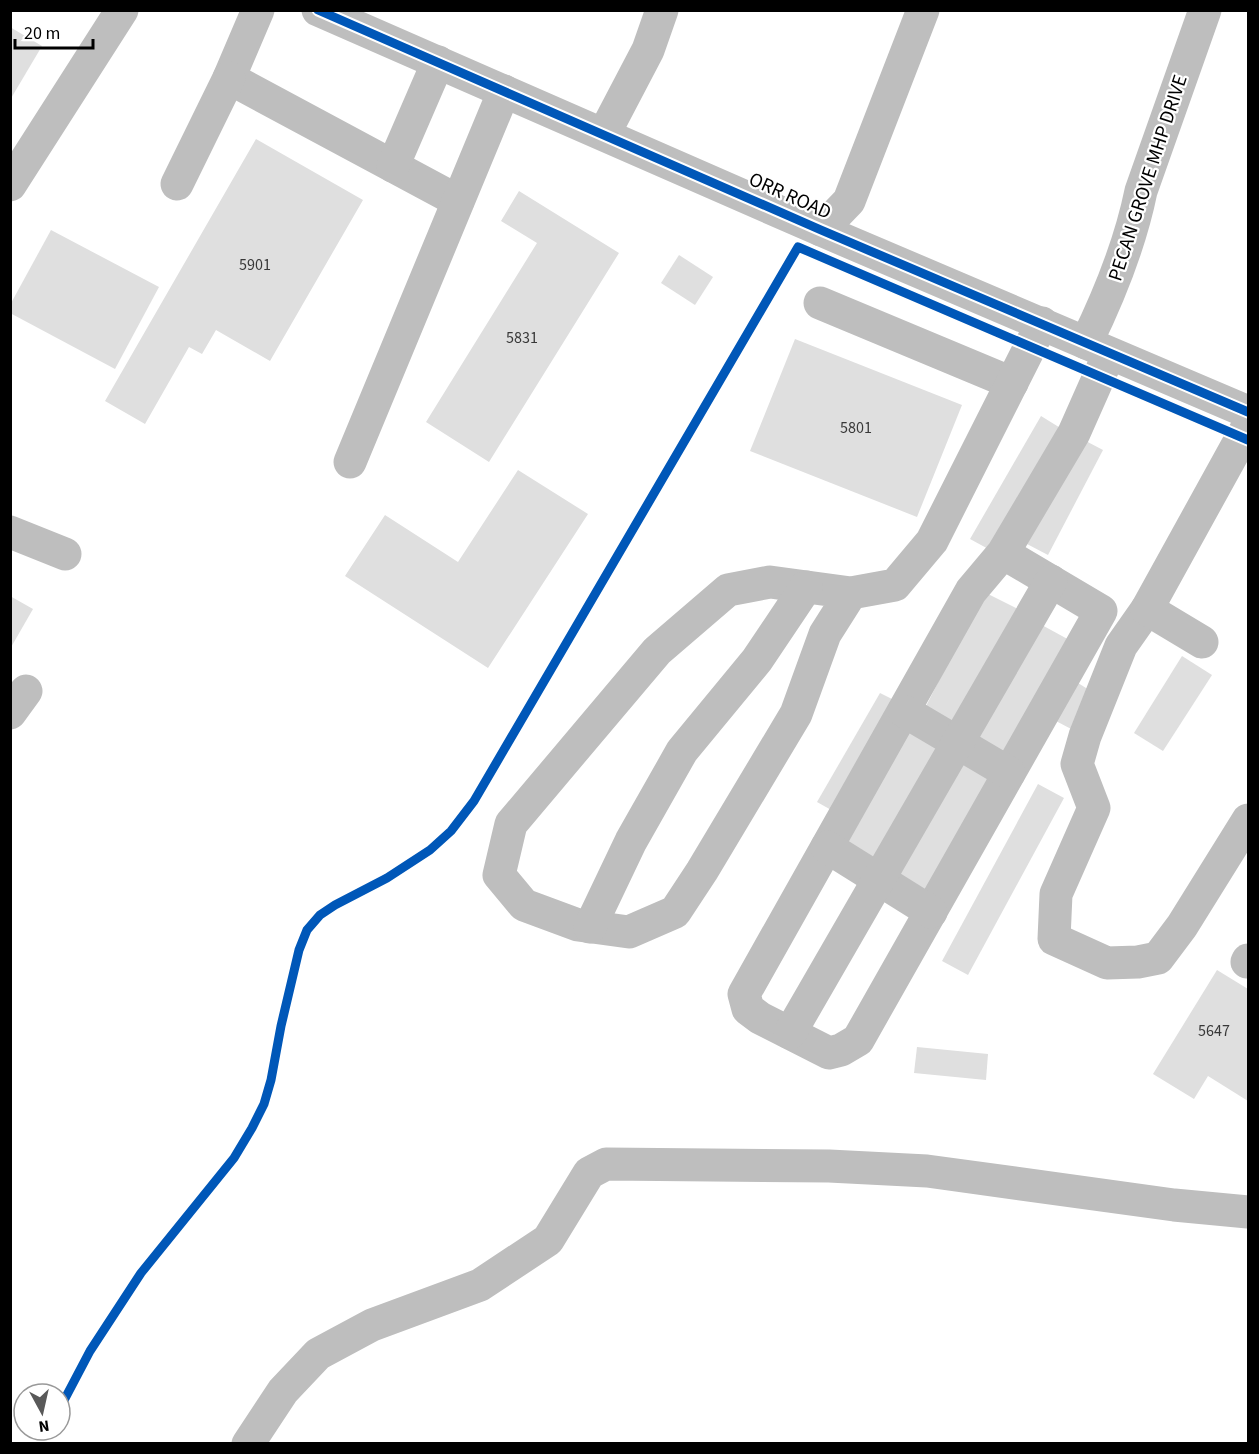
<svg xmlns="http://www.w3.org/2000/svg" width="1259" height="1454" font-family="'Source Sans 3',sans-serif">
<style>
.building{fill:#dfdfdf}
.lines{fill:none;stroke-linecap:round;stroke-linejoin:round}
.minor{stroke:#bebebe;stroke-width:33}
.cycleway-casing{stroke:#fff;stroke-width:13}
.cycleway{stroke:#0057b8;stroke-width:9}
.labels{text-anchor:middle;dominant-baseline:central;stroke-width:4.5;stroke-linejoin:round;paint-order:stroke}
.number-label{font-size:16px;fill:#383838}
.street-label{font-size:20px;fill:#000;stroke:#fff}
</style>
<rect width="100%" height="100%" fill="#fff"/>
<g class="building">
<polygon points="10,27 42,46 10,100"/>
<polygon points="256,139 363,200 270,361 216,330 202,354 189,347 145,424 105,401"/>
<polygon points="519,191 619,253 489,462 426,422 537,243 501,221"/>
<polygon points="51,230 159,287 115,369 10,313 10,305"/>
<polygon points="679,255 713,277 695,305 661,283"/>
<polygon points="795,339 962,405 917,517 750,451"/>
<polygon points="1041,416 1062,429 992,551 970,539"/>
<polygon points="1082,439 1103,450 1048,555 1027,544"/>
<polygon points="518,470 588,514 488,668 345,576 385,515 458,562"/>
<polygon points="984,592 1018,609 958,727 924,710"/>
<polygon points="10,596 33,609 10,649"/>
<polygon points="1040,624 1073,642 1008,758 975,740"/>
<polygon points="1182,656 1212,675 1163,751 1134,733"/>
<polygon points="1078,683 1094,693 1073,730 1056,721"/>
<polygon points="880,693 896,701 833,811 817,802"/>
<polygon points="906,728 940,746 877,861 844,843"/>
<polygon points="959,759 993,777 931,893 897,875"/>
<polygon points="1038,784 1064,798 968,975 942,961"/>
<polygon points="1217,970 1248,989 1248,1101 1208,1076 1194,1099 1153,1074"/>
<polygon points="917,1047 988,1054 986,1080 914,1073"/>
</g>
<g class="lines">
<g class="minor">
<polyline points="258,10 229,78 458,201"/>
<polyline points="318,10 821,230 1248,412"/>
<polyline points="604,134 648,50 662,10"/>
<polyline points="393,166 438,62"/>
<polyline points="177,184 229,78"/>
<polyline points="10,185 122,10"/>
<polyline points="821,230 849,201 923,10"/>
<polyline points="820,303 1012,383"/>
<path d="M1086,343C1110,294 1130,245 1141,191L1205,10"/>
<polyline points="350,462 504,91"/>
<polyline points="10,532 65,554"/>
<polyline points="1003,553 1101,611 858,1040 841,1050 829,1053 760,1018 748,1009 744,994 971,591 1003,553 1074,433 1109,354"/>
<polyline points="851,593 825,634 796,714 702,871 675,912 629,932 578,925 524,905 499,875 511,824 657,651 728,590 770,582 851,593 895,585 932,541 1042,323"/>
<polyline points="1147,609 1121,646 1085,736 1077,764 1094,808 1056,894 1054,939 1107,963 1138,962 1158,958 1182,926 1248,820"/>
<polyline points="1202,642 1147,609 1248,426"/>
<polyline points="904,711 1009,773"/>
<polyline points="10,713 26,691"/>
<polyline points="827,847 931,912"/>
<polyline points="590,927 631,841 682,751 757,660 806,587"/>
<polyline points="1247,962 1248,960"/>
<polyline points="790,1033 1051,581"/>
<polyline points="248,1444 283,1391 318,1354 372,1325 480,1285 548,1240 589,1173 606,1164 829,1166 927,1171 1174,1205 1248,1212"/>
</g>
<g class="cycleway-casing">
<g id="cycleway">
<polyline points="318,10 821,230 1248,412"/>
<polyline points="60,1408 90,1351 141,1273 234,1158 252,1128 264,1104 271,1080 281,1026 299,950 307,930 320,915 335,905 387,878 430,850 451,831 474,801 798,247 1248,440"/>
</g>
</g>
<use href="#cycleway" class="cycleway"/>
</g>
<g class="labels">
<g class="number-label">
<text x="255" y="265">5901</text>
<text x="522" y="338">5831</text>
<text x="856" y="428">5801</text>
<text x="1214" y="1031">5647</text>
</g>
<g class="street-label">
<text transform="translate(1148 178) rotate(-72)">PECAN GROVE MHP DRIVE</text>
<text transform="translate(790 196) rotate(24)">ORR ROAD</text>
</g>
</g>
<rect width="1259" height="1454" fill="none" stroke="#000000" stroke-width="24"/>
<g transform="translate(42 1412) rotate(172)"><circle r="28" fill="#ffffff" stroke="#999999" stroke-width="1.5"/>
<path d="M0-4.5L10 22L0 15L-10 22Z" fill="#595959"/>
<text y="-9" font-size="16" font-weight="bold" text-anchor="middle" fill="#000000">N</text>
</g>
<path d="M15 39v9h78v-9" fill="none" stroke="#000000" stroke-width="3"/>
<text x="24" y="39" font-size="18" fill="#000000" stroke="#ffffff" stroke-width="4.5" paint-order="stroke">20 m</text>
</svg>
